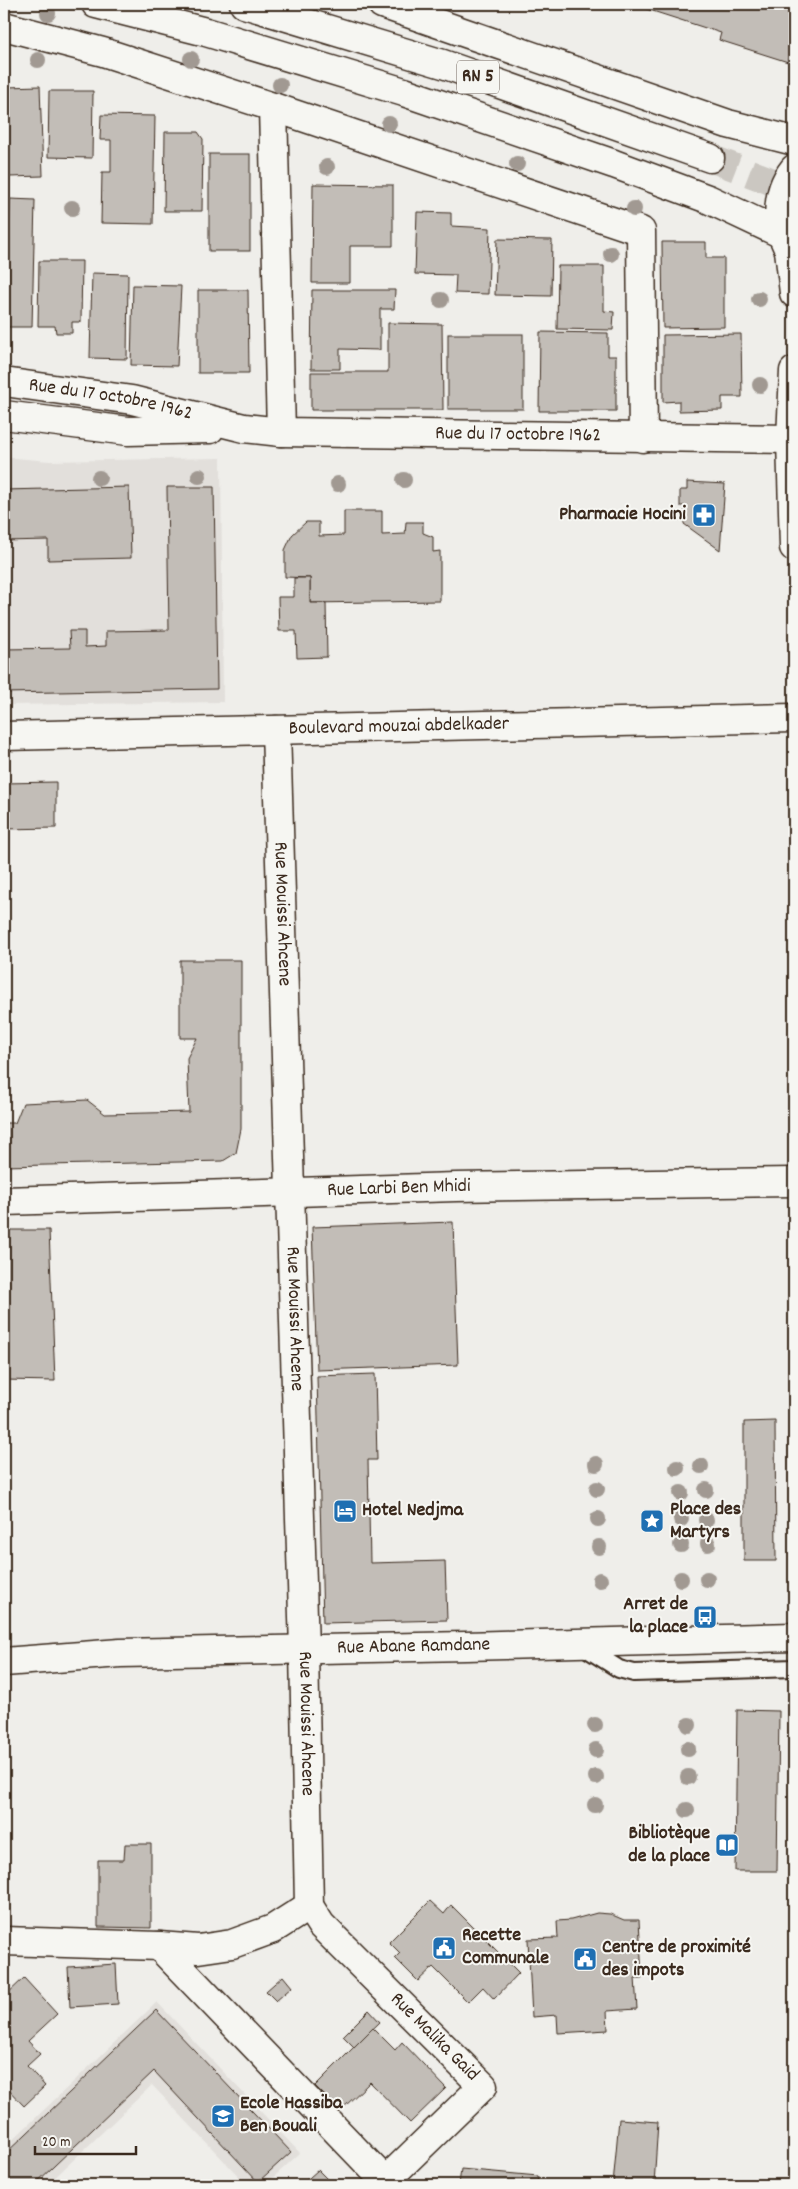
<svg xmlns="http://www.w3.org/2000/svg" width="798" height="2189" font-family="Dekko,sans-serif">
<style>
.built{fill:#e2dfdb}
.building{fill:#c2bdb7;stroke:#3b2a1e}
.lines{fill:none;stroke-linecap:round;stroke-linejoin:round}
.primary-tunnel{stroke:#cbc7c1;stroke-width:28;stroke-dasharray:28 14;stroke-linecap:butt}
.lane-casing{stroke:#3b2a1e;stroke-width:20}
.street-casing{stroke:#3b2a1e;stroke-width:31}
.primary-casing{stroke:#3b2a1e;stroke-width:31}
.highway-casing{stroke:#3b2a1e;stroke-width:31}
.lane{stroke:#f6f6f2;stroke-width:16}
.street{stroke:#f6f6f2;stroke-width:28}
.primary{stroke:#f6f6f2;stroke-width:28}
.highway{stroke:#f6f6f2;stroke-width:28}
.tree{fill:#a19992}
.labels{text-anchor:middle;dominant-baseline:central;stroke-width:4;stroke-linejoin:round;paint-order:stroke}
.shield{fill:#f6f6f2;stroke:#73675e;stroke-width:1}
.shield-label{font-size:19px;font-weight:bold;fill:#3b2a1e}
.street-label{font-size:20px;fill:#3b2a1e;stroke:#f6f6f2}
.poi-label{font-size:20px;font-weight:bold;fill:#3b2a1e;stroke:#f6f6f2;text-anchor:start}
</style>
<rect width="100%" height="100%" fill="#efeeea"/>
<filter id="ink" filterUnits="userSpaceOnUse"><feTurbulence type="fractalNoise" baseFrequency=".02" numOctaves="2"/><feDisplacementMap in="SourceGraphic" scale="10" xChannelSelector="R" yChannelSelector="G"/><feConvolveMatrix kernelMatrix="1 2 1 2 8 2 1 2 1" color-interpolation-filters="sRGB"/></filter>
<g filter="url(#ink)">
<g class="built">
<polygon points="4,457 49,461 221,458 223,702 4,705"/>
<polygon points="157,2002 300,2153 265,2185 247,2185 152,2085 47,2185 4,2185 4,2148"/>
</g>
<g class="building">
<polygon points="618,4 794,4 794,40 788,62 719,40 721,33 634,5 632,8"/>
<polygon points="7,78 7,87 40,86 43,176 9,177 8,167 4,167 4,79"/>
<polygon points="49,91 93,91 92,158 48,157"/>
<polygon points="101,115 155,116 153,224 101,223 102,172 111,172 111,140 100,140"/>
<polygon points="165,132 198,132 203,139 202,211 164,211"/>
<rect x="209" y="154" width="41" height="97"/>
<polygon points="313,184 393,185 393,246 350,246 350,283 312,283"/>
<polygon points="10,199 35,200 32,327 7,327"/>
<polygon points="417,212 451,213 451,226 490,228 488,294 455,293 456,275 415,274"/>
<polygon points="497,239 552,240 551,296 495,295"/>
<polygon points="662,242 706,242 706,258 724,258 724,327 663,328"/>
<polygon points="39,261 82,261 81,322 72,322 72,333 56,333 55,326 38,326"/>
<polygon points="558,266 604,266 604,311 614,312 613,330 557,329"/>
<polygon points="92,273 128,274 127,359 90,358"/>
<polygon points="133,285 181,286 177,366 131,365"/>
<polygon points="198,290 248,290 249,373 198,373"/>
<polygon points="312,290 395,290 394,309 380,309 380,350 340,349 340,369 311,369"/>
<polygon points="388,323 442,324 443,410 311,410 311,372 388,372"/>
<polygon points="540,332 608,333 608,356 616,356 616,411 539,411"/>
<rect x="448" y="334" width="75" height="75"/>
<polygon points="741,334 742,397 722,397 722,410 679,411 679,401 663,402 663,335"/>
<polygon points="687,482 725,484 720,550 684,524 685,506 680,506 680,490 687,490"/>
<polygon points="129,487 131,558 48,560 48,540 4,541 4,490"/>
<polygon points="167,487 214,487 217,689 4,693 4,649 70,648 69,631 85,631 85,647 106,646 106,631 169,630"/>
<polygon points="344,511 382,511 382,535 405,534 406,522 423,522 423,533 433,537 433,552 440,551 440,601 310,603 310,578 285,577 285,550 292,535 306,522 319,522 319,536 344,535"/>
<polygon points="294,578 310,578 310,603 326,603 327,657 297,658 296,631 279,631 278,597 294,597"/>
<polygon points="56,782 56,828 4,829 4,783"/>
<polygon points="180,960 241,960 241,1129 236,1153 223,1161 4,1166 4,1123 15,1123 23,1103 87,1100 105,1114 189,1112 187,1058 197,1038 180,1038"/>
<polygon points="453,1222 458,1365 317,1370 312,1227"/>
<polygon points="7,1230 49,1230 55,1381 4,1380 4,1259"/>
<polygon points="375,1374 377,1460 368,1460 370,1563 445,1561 447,1620 323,1623 317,1376"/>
<polygon points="775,1421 776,1561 744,1561 744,1422"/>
<polygon points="737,1710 779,1711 777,1871 735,1871"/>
<polygon points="125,1844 151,1844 151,1928 98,1927 98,1860 124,1860"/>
<polygon points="430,1901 444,1914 451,1905 519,1973 494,1999 483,1987 468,2002 433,1967 418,1981 395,1958 400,1953 389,1942"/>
<polygon points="597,1913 610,1914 624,1920 639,1920 642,1978 635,1978 637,2009 607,2011 608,2030 558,2033 557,2015 532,2017 528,1939 558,1938 557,1921 571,1920"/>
<polygon points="116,1964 118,2004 70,2007 68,1967"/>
<polygon points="283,1976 292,1987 276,2001 266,1991"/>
<polygon points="24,1978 57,2014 28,2041 40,2054 27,2066 45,2086 24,2106 4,2085 4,1997"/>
<polygon points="156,2010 291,2152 258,2182 154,2071 34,2185 4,2185 4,2155"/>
<polygon points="369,2010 380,2022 354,2047 343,2036"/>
<polygon points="373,2028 395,2050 402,2042 446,2088 410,2123 370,2082 340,2111 315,2086"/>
<polygon points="619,2119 658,2122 654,2185 613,2185"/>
<polygon points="461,2169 538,2176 537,2185 459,2185"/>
<polygon points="318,2170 333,2185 301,2185"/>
</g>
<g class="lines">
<polyline class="primary-tunnel" points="710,158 794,190"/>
<g class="lane-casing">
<polyline id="lane" points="581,1645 619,1669 634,1673 794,1668"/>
</g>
<g class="street-casing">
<g id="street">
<polyline points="4,26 103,52 273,107 281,432"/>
<polyline points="273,107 641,231 643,438"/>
<path id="s1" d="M4,382L132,400L244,428L281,432L791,439"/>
<polyline points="4,415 128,431 210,429"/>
<path id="s2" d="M276,730L304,1649L309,1906"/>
<path id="s3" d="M4,736L794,718"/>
<path id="s4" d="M4,1201L456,1187L794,1182"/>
<path id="s5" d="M4,1662L120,1653L466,1646L794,1637"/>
<path id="s6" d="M309,1906L321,1925L483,2086L381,2185"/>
<polyline points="4,1941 159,1946 198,1949 232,1944 273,1929 309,1906"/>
<polyline points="159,1946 385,2181"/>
</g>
</g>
<g class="primary-casing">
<g id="primary">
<polyline points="96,4 206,32 404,92 614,164 708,199 782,234"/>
<polyline points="244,4 443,64 710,158"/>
<polyline points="382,4 728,124 794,141"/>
<polyline points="789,250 794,293"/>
<polyline points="794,371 791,439 794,547"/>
</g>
</g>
<g class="highway-casing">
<path id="highway" d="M794,169C774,194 775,232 794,257"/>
</g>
<use href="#lane" class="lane"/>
<use href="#street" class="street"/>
<use href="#primary" class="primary"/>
<use href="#highway" class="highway"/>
</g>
<g class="tree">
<circle cx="48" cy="13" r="8"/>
<circle cx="191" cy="59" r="8"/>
<circle cx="38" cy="60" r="8"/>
<circle cx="280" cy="85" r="8"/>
<circle cx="389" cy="124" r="8"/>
<circle cx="517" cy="164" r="8"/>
<circle cx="327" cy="167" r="8"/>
<circle cx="72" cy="208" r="8"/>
<circle cx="634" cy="209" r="8"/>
<circle cx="611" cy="254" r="8"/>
<circle cx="759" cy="299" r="8"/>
<circle cx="441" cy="300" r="8"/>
<circle cx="760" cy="385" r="8"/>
<circle cx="199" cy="476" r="8"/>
<circle cx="99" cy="478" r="8"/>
<circle cx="404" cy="480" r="8"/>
<circle cx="338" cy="484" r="8"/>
<circle cx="596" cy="1464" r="8"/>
<circle cx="701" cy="1466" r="8"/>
<circle cx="677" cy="1468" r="8"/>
<circle cx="597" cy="1489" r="8"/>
<circle cx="706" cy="1490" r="8"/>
<circle cx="681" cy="1493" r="8"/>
<circle cx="598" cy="1519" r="8"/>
<circle cx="681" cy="1519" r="8"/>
<circle cx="706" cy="1520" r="8"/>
<circle cx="708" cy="1544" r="8"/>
<circle cx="681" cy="1545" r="8"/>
<circle cx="599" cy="1547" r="8"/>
<circle cx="681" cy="1579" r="8"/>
<circle cx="707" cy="1579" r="8"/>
<circle cx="600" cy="1580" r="8"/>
<circle cx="595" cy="1725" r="8"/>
<circle cx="689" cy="1725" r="8"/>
<circle cx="688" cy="1749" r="8"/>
<circle cx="596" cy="1750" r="8"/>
<circle cx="596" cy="1777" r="8"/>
<circle cx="688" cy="1777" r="8"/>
<circle cx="595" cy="1805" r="8"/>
<circle cx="687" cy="1810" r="8"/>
</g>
</g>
<defs>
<g id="pharmacy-square" transform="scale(1.25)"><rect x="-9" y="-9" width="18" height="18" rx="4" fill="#1f6fb2" stroke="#f6f6f2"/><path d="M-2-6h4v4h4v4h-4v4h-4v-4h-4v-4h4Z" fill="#fff"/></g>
<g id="hotel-square" transform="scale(1.25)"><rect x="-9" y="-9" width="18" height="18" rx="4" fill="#1f6fb2" stroke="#f6f6f2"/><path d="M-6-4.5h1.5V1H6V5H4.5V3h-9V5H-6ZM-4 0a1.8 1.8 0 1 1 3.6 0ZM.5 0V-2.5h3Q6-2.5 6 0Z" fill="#fff"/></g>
<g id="sight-square" transform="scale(1.25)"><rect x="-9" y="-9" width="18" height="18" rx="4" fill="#1f6fb2" stroke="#f6f6f2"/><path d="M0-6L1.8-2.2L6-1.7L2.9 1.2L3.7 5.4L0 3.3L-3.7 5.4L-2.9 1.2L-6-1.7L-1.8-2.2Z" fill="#fff"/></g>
<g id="bus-square" transform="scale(1.25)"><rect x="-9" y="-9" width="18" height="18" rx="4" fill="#1f6fb2" stroke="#f6f6f2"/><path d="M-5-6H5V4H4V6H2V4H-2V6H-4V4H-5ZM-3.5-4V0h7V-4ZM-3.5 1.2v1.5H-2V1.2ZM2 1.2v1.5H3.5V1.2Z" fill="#fff"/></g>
<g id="library-square" transform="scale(1.25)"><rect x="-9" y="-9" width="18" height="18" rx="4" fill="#1f6fb2" stroke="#f6f6f2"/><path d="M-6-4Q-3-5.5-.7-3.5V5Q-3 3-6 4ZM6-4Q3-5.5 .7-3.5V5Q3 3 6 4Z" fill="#fff"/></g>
<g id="civic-square" transform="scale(1.25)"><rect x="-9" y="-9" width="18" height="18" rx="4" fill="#1f6fb2" stroke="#f6f6f2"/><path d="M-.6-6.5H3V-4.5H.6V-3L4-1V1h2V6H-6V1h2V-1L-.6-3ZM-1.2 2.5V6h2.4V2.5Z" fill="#fff"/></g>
<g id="school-square" transform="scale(1.25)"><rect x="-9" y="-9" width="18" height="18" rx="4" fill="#1f6fb2" stroke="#f6f6f2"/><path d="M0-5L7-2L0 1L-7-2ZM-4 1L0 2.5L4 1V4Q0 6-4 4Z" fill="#fff"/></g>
</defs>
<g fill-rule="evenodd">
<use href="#pharmacy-square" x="704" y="515"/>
<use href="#hotel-square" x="345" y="1511"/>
<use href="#sight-square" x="652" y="1521"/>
<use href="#bus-square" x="705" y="1617"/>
<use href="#library-square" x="727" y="1845"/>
<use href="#civic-square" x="444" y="1948"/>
<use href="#civic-square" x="585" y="1959"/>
<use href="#school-square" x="223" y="2116"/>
</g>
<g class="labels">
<rect class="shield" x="457" y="60.5" width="42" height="33" rx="4"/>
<g class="shield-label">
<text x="478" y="77">RN 5</text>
</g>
<g class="street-label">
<text stroke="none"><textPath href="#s1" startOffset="108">Rue du 17 octobre 1962</textPath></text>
<text stroke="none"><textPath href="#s1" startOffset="519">Rue du 17 octobre 1962</textPath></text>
<text stroke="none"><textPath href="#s3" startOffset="395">Boulevard mouzai abdelkader</textPath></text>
<text stroke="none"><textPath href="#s2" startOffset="184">Rue Mouissi Ahcene</textPath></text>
<text stroke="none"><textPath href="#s4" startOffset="395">Rue Larbi Ben Mhidi</textPath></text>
<text stroke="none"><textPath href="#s2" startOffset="589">Rue Mouissi Ahcene</textPath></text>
<text stroke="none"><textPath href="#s5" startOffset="410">Rue Abane Ramdane</textPath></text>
<text stroke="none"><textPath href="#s2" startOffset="994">Rue Mouissi Ahcene</textPath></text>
<text stroke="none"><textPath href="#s6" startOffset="182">Rue Malika Gaid</textPath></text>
</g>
<g class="poi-label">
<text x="686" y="515" text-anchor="end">Pharmacie Hocini</text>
<text x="670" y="1510">Place des<tspan x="670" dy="23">Martyrs</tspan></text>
<text x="362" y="1511">Hotel Nedjma</text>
<text x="688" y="1605" text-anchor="end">Arret de<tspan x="688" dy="23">la place</tspan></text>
<text x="710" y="1834" text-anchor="end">Bibliotèque<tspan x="710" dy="23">de la place</tspan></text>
<text x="462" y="1936">Recette<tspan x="462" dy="23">Communale</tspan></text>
<text x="602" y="1948">Centre de proximité<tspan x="602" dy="23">des impots</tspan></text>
<text x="240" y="2104">Ecole Hassiba<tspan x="240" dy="23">Ben Bouali</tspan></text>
</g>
</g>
<rect width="798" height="2189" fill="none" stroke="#f6f6f2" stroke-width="20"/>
<rect x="10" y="10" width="778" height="2169" fill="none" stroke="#3b2a1e" stroke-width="2" filter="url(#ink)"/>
<path d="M35 2146v8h101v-8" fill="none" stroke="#3b2a1e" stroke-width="2.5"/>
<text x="42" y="2146" font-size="15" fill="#3b2a1e" stroke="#f6f6f2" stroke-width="4" paint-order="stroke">20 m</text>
</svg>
